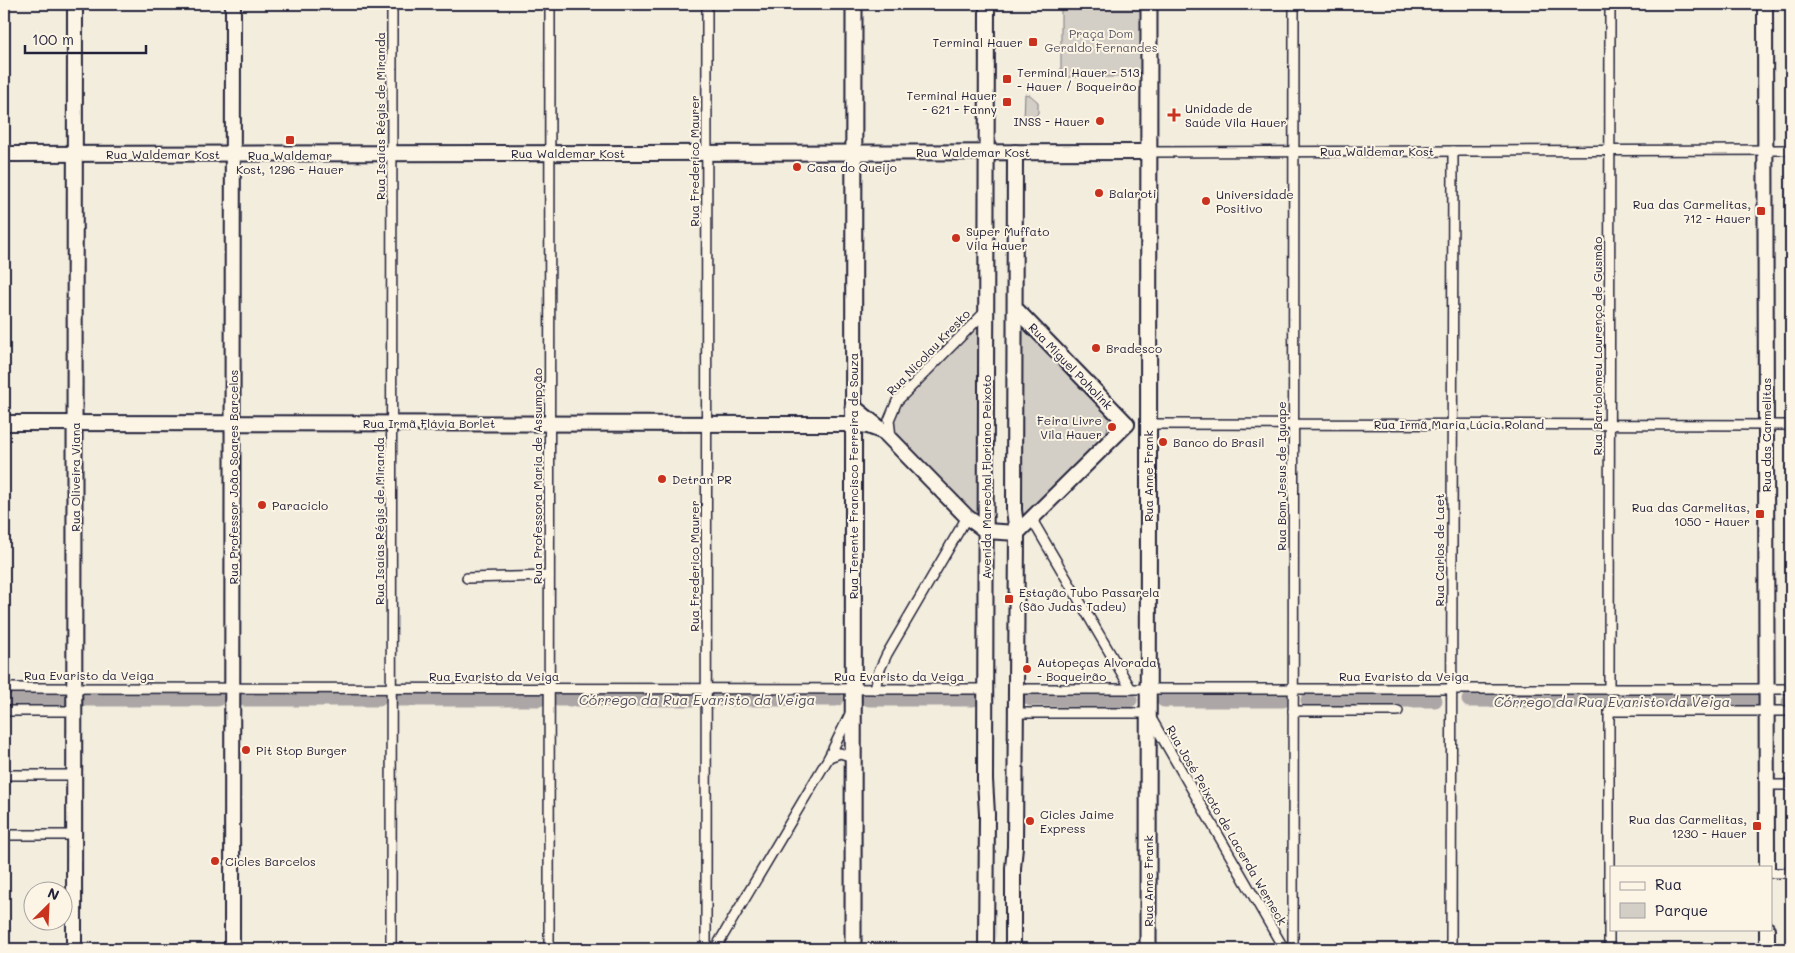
<svg xmlns="http://www.w3.org/2000/svg" width="1795" height="953" font-family="Mali,sans-serif">
<style>
.green{fill:#d4cfc6;stroke:#7b7880}
.lines{fill:none;stroke-linecap:round;stroke-linejoin:round}
.river{stroke:#aca7a6;stroke-width:15}
.street-casing{stroke:#22223b;stroke-width:12}
.secondary-casing{stroke:#22223b;stroke-width:18}
.primary-casing{stroke:#22223b;stroke-width:19}
.street{stroke:#fcf5e5;stroke-width:9}
.secondary{stroke:#fcf5e5;stroke-width:14}
.primary{stroke:#fcf5e5;stroke-width:15}
.poi-dot{fill:#c8321e;stroke:#fcf5e5;stroke-width:2}
.labels{text-anchor:middle;dominant-baseline:central;stroke-width:4;stroke-linejoin:round;paint-order:stroke}
.park-label{font-size:12px;fill:#575665;stroke:#fcf5e5}
.poi-label{font-size:12px;fill:#22223b;stroke:#fcf5e5;text-anchor:start}
.street-label{font-size:12px;fill:#22223b;stroke:#fcf5e5}
.water-label{font-size:14px;font-style:italic;fill:#525160;stroke:#fcf5e5}
</style>
<rect width="100%" height="100%" fill="#f3edde"/>
<filter id="ink" filterUnits="userSpaceOnUse"><feTurbulence type="fractalNoise" baseFrequency=".02" numOctaves="2"/><feDisplacementMap in="SourceGraphic" scale="10" xChannelSelector="R" yChannelSelector="G"/><feConvolveMatrix kernelMatrix="1 2 1 2 8 2 1 2 1" color-interpolation-filters="sRGB"/></filter>
<g filter="url(#ink)">
<g class="green">
<rect x="1061" y="4" width="80" height="73"/>
<polygon points="1025,94 1030,95 1038,102 1038,113 1034,117 1024,120"/>
<polygon points="977,326 981,326 981,517 978,518 892,431 891,426 898,406"/>
<polygon points="1020,326 1103,407 1109,419 1106,437 1029,514 1021,519 1018,453 1021,449 1022,340 1018,336"/>
</g>
<g class="lines">
<g class="river">
<polyline points="4,699 67,699"/>
<polyline points="83,699 217,699"/>
<polyline points="244,699 379,699"/>
<polyline points="397,699 539,699"/>
<polyline points="558,699 836,699"/>
<polyline points="869,699 973,699"/>
<polyline points="1031,699 1130,700"/>
<polyline points="1164,700 1283,700"/>
<polyline points="1308,700 1435,700"/>
<polyline points="1469,700 1754,701"/>
<polyline points="1789,702 1791,702"/>
</g>
<g class="street-casing">
<g id="street">
<polyline points="1149,152 1791,150"/>
<polyline points="1148,424 1791,425"/>
<polyline points="891,437 889,420 897,401 986,311"/>
<polyline points="1031,518 1131,689"/>
<polyline points="467,578 549,576"/>
<polyline points="4,688 985,689"/>
<polyline points="875,689 879,671 887,654 967,517"/>
<polyline points="1016,689 1791,689"/>
<polyline points="1609,689 1610,4"/>
<polyline points="4,711 74,711"/>
<polyline points="1293,711 1398,711"/>
<polyline points="1016,713 1148,713 1284,949"/>
<polyline points="829,757 840,753 853,757"/>
<polyline points="4,775 74,775"/>
<polyline points="1767,785 1791,785"/>
<polyline points="4,835 74,835"/>
<polyline points="1771,873 1791,873"/>
<polyline points="391,949 392,4"/>
<polyline points="549,949 550,4"/>
<polyline points="706,949 707,4"/>
<polyline points="715,949 829,757 851,712"/>
<polyline points="1293,949 1294,4"/>
<polyline points="1451,949 1453,151"/>
<polyline points="1609,949 1609,711 1791,711"/>
</g>
</g>
<g class="secondary-casing">
<g id="secondary">
<polyline points="1765,4 1767,867"/>
<polyline points="4,154 1149,152"/>
<polyline points="1015,308 1127,424"/>
<polyline points="4,423 853,424 868,426 884,432 967,517 986,531 1017,533 1127,424"/>
<polyline points="74,949 75,4"/>
<polyline points="232,949 233,4"/>
<polyline points="986,949 987,814 985,780 987,4"/>
<polyline points="1013,949 1013,868 1015,847 1017,533 1014,510 1015,152"/>
<polyline points="1767,949 1767,929"/>
</g>
</g>
<g class="primary-casing">
<g id="primary">
<polyline points="853,407 884,432"/>
<polyline points="853,949 854,4"/>
<polyline points="1148,949 1149,4"/>
</g>
</g>
<use href="#street" class="street"/>
<use href="#secondary" class="secondary"/>
<use href="#primary" class="primary"/>
</g>
</g>
<g class="poi-dot">
<rect x="1028" y="37" width="10" height="10" rx="2.5"/>
<rect x="1002" y="74" width="10" height="10" rx="2.5"/>
<rect x="1002" y="97" width="10" height="10" rx="2.5"/>
<path d="M1171.5 107.5h5v5h5v5h-5v5h-5v-5h-5v-5h5z"/>
<circle cx="1100" cy="121" r="5"/>
<rect x="285" y="135" width="10" height="10" rx="2.5"/>
<circle cx="797" cy="167" r="5"/>
<circle cx="1099" cy="193" r="5"/>
<circle cx="1206" cy="201" r="5"/>
<rect x="1756" y="206" width="10" height="10" rx="2.5"/>
<circle cx="956" cy="238" r="5"/>
<circle cx="1096" cy="348" r="5"/>
<circle cx="1112" cy="427" r="5"/>
<circle cx="1163" cy="442" r="5"/>
<circle cx="662" cy="479" r="5"/>
<circle cx="262" cy="505" r="5"/>
<rect x="1755" y="509" width="10" height="10" rx="2.5"/>
<rect x="1004" y="594" width="10" height="10" rx="2.5"/>
<circle cx="1027" cy="669" r="5"/>
<circle cx="246" cy="750" r="5"/>
<circle cx="1030" cy="821" r="5"/>
<rect x="1752" y="821" width="10" height="10" rx="2.5"/>
<circle cx="215" cy="861" r="5"/>
</g>
<g class="labels">
<g class="park-label">
<text x="1101" y="33">Praça Dom<tspan x="1101" dy="14">Geraldo Fernandes</tspan></text>
</g>
<g class="poi-label">
<text x="1023" y="42" text-anchor="end">Terminal Hauer</text>
<text x="1017" y="72">Terminal Hauer - 513<tspan x="1017" dy="14">- Hauer / Boqueirão</tspan></text>
<text x="997" y="95" text-anchor="end">Terminal Hauer<tspan x="997" dy="14">- 621 - Fanny</tspan></text>
<text x="1185" y="108">Unidade de<tspan x="1185" dy="14">Saúde Vila Hauer</tspan></text>
<text x="1090" y="121" text-anchor="end">INSS - Hauer</text>
<text x="290" y="155" text-anchor="middle">Rua Waldemar<tspan x="290" dy="14">Kost, 1296 - Hauer</tspan></text>
<text x="807" y="167">Casa do Queijo</text>
<text x="1109" y="193">Balaroti</text>
<text x="1216" y="194">Universidade<tspan x="1216" dy="14">Positivo</tspan></text>
<text x="1751" y="204" text-anchor="end">Rua das Carmelitas,<tspan x="1751" dy="14">712 - Hauer</tspan></text>
<text x="966" y="231">Super Muffato<tspan x="966" dy="14">Vila Hauer</tspan></text>
<text x="1106" y="348">Bradesco</text>
<text x="1102" y="420" text-anchor="end">Feira Livre<tspan x="1102" dy="14">Vila Hauer</tspan></text>
<text x="1173" y="442">Banco do Brasil</text>
<text x="672" y="479">Detran PR</text>
<text x="272" y="505">Paraciclo</text>
<text x="1750" y="507" text-anchor="end">Rua das Carmelitas,<tspan x="1750" dy="14">1050 - Hauer</tspan></text>
<text x="1019" y="592">Estação Tubo Passarela<tspan x="1019" dy="14">(São Judas Tadeu)</tspan></text>
<text x="1037" y="662">Autopeças Alvorada<tspan x="1037" dy="14">- Boqueirão</tspan></text>
<text x="256" y="750">Pit Stop Burger</text>
<text x="1040" y="814">Cicles Jaime<tspan x="1040" dy="14">Express</tspan></text>
<text x="1747" y="819" text-anchor="end">Rua das Carmelitas,<tspan x="1747" dy="14">1230 - Hauer</tspan></text>
<text x="225" y="861">Cicles Barcelos</text>
</g>
<g class="street-label">
<text transform="translate(380 116) rotate(-90)">Rua Isaías Régis de Miranda</text>
<text x="1377" y="151">Rua Waldemar Kost</text>
<text x="973" y="152">Rua Waldemar Kost</text>
<text x="568" y="153">Rua Waldemar Kost</text>
<text x="163" y="154">Rua Waldemar Kost</text>
<text transform="translate(694 161) rotate(-90)">Rua Frederico Maurer</text>
<text transform="translate(1597 346) rotate(-90)">Rua Bartolomeu Lourenço de Gusmão</text>
<text transform="translate(928 352) rotate(-46)">Rua Nicolau Kresko</text>
<text transform="translate(1071 366) rotate(46)">Rua Miguel Poholink</text>
<text x="429" y="423">Rua Irmã Flávia Borlet</text>
<text x="1459" y="424">Rua Irmã Maria Lúcia Roland</text>
<text transform="translate(1766 435) rotate(-90)">Rua das Carmelitas</text>
<text transform="translate(537 476) rotate(-90)">Rua Professora Maria de Assumpção</text>
<text transform="translate(853 476) rotate(-90)">Rua Tenente Francisco Ferreira de Souza</text>
<text transform="translate(1148 476) rotate(-90)">Rua Anne Frank</text>
<text transform="translate(1281 476) rotate(-90)">Rua Bom Jesus de Iguape</text>
<text transform="translate(75 477) rotate(-90)">Rua Oliveira Viana</text>
<text transform="translate(233 477) rotate(-90)">Rua Professor João Soares Barcelos</text>
<text transform="translate(986 477) rotate(-90)">Avenida Marechal Floriano Peixoto</text>
<text transform="translate(379 521) rotate(-90)">Rua Isaías Régis de Miranda</text>
<text transform="translate(1439 550) rotate(-90)">Rua Carlos de Laet</text>
<text transform="translate(694 566) rotate(-90)">Rua Frederico Maurer</text>
<text x="89" y="675">Rua Evaristo da Veiga</text>
<text x="494" y="676">Rua Evaristo da Veiga</text>
<text x="899" y="676">Rua Evaristo da Veiga</text>
<text x="1404" y="676">Rua Evaristo da Veiga</text>
<text transform="translate(1227 825) rotate(60)">Rua José Peixoto de Lacerda Werneck</text>
<text transform="translate(1148 881) rotate(-90)">Rua Anne Frank</text>
</g>
<g class="water-label">
<text x="697" y="699">Córrego da Rua Evaristo da Veiga</text>
<text x="1612" y="701">Córrego da Rua Evaristo da Veiga</text>
</g>
</g>
<rect width="1795" height="953" fill="none" stroke="#fcf5e5" stroke-width="20"/>
<rect x="10" y="10" width="1775" height="933" fill="none" stroke="#22223b" stroke-width="2" filter="url(#ink)"/>
<rect x="1610" y="866" width="162" height="65" fill="#fcf5e5" stroke="#a5a1a1"/>
<rect x="1620" y="882" width="25" height="8" fill="#fcf5e5" stroke="#a5a1a1"/>
<text x="1655" y="890" font-size="15" fill="#22223b">Rua</text>
<rect x="1620" y="903" width="25" height="15" fill="#d4cfc6" stroke="#a5a1a1"/>
<text x="1655" y="916" font-size="15" fill="#22223b">Parque</text>
<g transform="translate(48 906) rotate(24)"><circle r="24" fill="#fcf5e5" stroke="#a5a1a1"/>
<path d="M0-4L9 19L0 12L-9 19Z" fill="#c8321e"/>
<text y="-8" font-size="14" font-weight="bold" text-anchor="middle" fill="#22223b">N</text>
</g>
<path d="M25 45v8h121v-8" fill="none" stroke="#22223b" stroke-width="2.5"/>
<text x="32" y="45" font-size="15" fill="#22223b" stroke="#fcf5e5" stroke-width="4" paint-order="stroke">100 m</text>
</svg>
